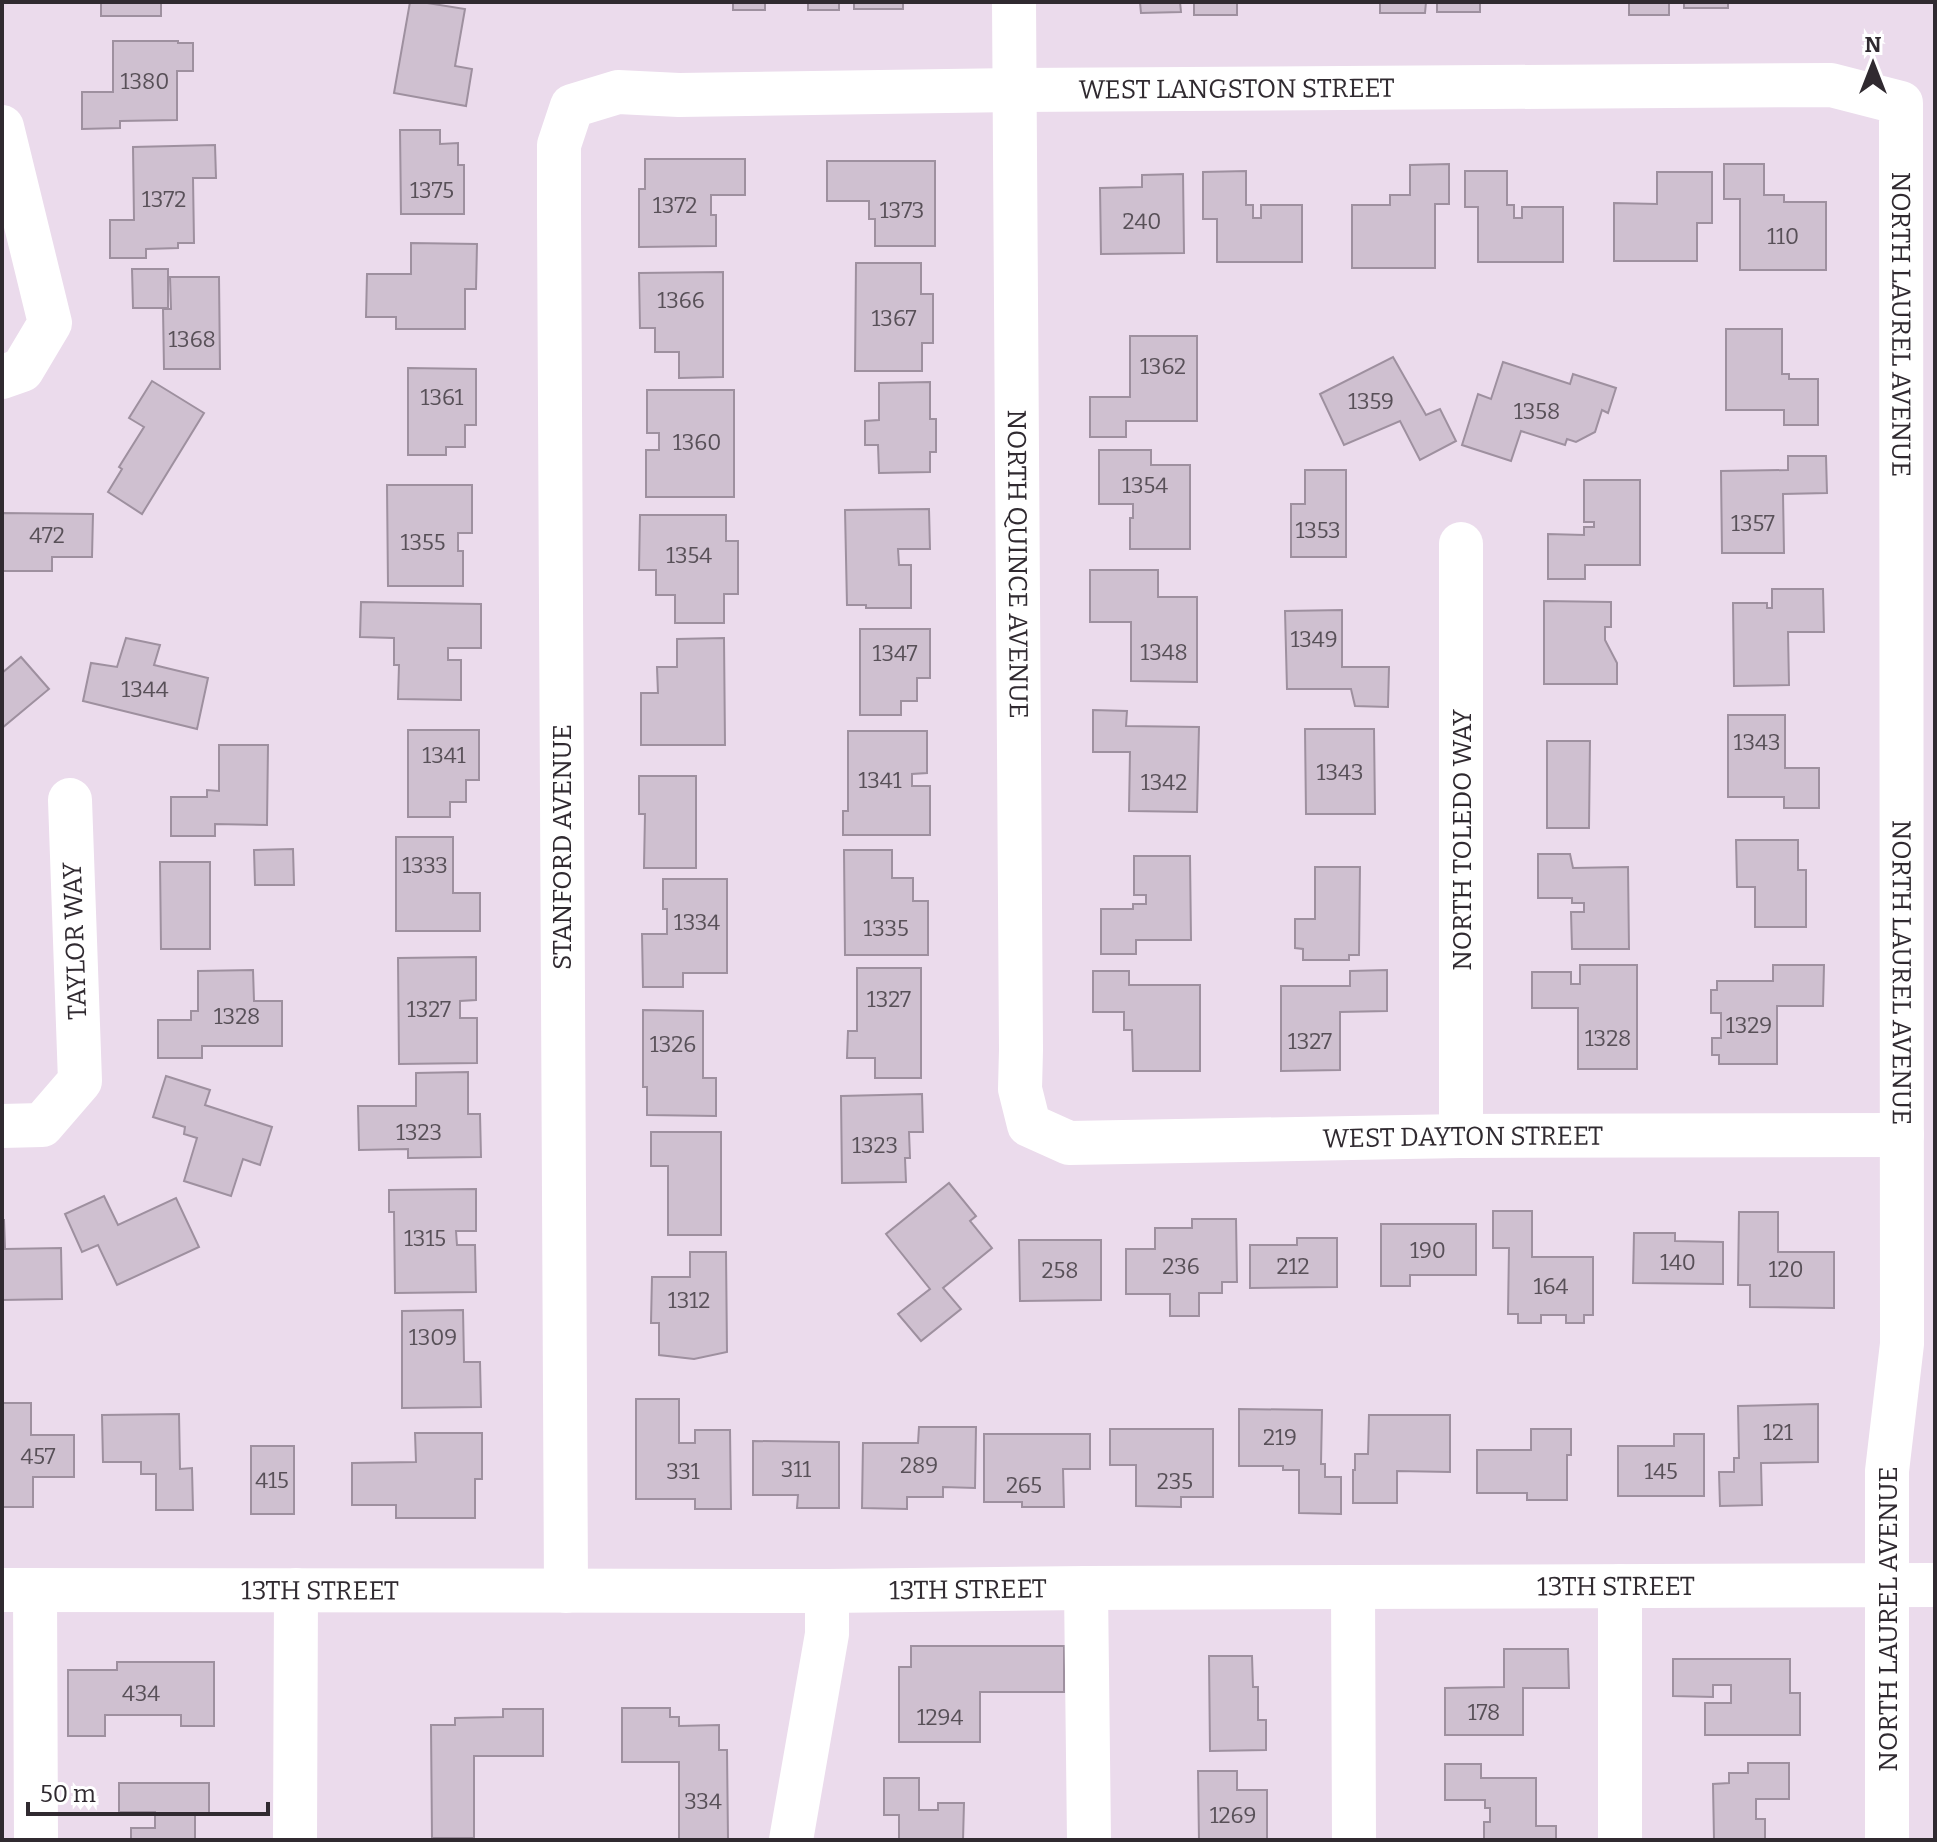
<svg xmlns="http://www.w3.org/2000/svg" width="1937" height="1842" font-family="Bitter,serif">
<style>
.building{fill:#cfc0d0;stroke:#9e909f;stroke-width:2}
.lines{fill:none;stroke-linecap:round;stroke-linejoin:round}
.minor{stroke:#fff;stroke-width:44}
.labels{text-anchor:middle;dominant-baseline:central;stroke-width:7;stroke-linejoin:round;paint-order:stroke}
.number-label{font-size:22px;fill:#585058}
.street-label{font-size:26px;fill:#302a30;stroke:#fff}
</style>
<rect width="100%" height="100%" fill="#ebdbec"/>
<g class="building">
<rect x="101" y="2" width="60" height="14"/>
<polygon points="410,2 421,2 465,9 455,66 472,69 466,106 394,93"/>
<rect x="733" y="2" width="32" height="8"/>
<rect x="808" y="2" width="31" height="8"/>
<rect x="854" y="2" width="49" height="7"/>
<polygon points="1140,2 1180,2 1181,12 1141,13"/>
<rect x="1194" y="2" width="43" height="13"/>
<polygon points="1380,2 1426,2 1425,13 1380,13"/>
<rect x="1437" y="2" width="43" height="10"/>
<rect x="1629" y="2" width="40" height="13"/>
<rect x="1684" y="2" width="44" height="6"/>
<polygon points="113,41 178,41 178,43 193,43 193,71 177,71 177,120 120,121 120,128 82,129 82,92 113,92"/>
<polygon points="400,130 440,130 440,144 458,143 458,165 464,165 464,214 401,214"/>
<polygon points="215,145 216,178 193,178 194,243 178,243 178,248 146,249 146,258 110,258 110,220 134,220 133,147"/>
<polygon points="645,159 745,159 745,195 711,195 711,215 716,215 716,246 639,247 639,189 645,189"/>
<polygon points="827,161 935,161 935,246 875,246 875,219 869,219 869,201 827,201"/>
<polygon points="1449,164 1449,204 1435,204 1435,268 1352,268 1352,205 1390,205 1390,195 1410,195 1410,165"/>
<polygon points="1724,164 1764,164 1764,195 1784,195 1784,202 1826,202 1826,270 1740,270 1740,199 1724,199"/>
<polygon points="1246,171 1246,205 1253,205 1253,218 1261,218 1261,205 1302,205 1302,262 1217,262 1217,219 1203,219 1203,172"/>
<polygon points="1465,171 1507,171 1507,205 1514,205 1514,218 1522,218 1522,207 1563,207 1563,262 1478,262 1478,207 1465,207"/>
<polygon points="1657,172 1712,172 1712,223 1697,223 1697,261 1614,261 1614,203 1657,204"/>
<polygon points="1183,174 1184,253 1101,254 1100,188 1142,187 1142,175"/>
<polygon points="411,243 477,244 476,289 465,289 465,329 396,329 396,317 366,317 367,274 411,274"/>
<polygon points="856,263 921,263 921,294 933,294 933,343 922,343 922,371 855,371"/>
<polygon points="132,269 168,269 168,308 133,308"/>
<polygon points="723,272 723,377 679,378 679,352 655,352 655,328 640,328 639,273"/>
<polygon points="170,277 219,277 220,369 164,369 163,309 171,309"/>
<polygon points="1726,329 1782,329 1782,374 1789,374 1789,379 1818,379 1818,425 1784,425 1784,410 1726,410"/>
<polygon points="1130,336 1197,336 1197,421 1126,421 1126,437 1090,437 1090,397 1130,397"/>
<polygon points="1393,357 1426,415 1440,409 1456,441 1420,460 1400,421 1344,445 1320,394"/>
<polygon points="1503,362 1570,384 1573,374 1616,388 1608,413 1602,410 1595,432 1576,442 1567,439 1565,445 1521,431 1511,461 1462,445 1478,394 1491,399"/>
<polygon points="408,368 476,369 476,425 465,425 465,447 446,447 446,455 408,455"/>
<polygon points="152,381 204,413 142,514 108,492 122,469 119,467 144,427 129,418"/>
<polygon points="930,382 930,419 936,419 936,452 930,452 930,472 879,473 878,445 865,445 865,421 879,420 879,383"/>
<polygon points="647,390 734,390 734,497 646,497 646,450 659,450 659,433 647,433"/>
<polygon points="1099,450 1151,450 1151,465 1190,465 1190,549 1130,549 1130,518 1133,518 1133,504 1099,504"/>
<polygon points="1788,456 1826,456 1827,493 1783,494 1784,553 1722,553 1721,471 1788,470"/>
<polygon points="1305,470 1346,470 1346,557 1291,557 1291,504 1305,504"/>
<polygon points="1584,480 1640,480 1640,565 1585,565 1585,579 1548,579 1548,534 1584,535 1584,527 1594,527 1594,522 1584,522"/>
<polygon points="387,485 472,485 472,533 458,533 458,551 463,551 463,586 388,586"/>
<polygon points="929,509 930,549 898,549 899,565 911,565 911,608 866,608 866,605 847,605 845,510"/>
<polygon points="2,513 93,514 92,557 52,557 52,571 2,571"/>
<polygon points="640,515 726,515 726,541 738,541 738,594 724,594 724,623 675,623 675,595 656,595 656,570 639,570"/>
<polygon points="1090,570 1158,570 1158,597 1197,597 1197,682 1131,681 1131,622 1090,622"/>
<polygon points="1772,589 1823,589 1824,632 1788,632 1789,685 1734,686 1733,603 1767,603 1767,608 1772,608"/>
<polygon points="1544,601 1611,602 1611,627 1605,627 1605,640 1617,663 1617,684 1544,684"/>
<polygon points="361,602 481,604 481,648 448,648 448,660 461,660 461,700 398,699 399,665 394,665 394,638 360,637"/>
<polygon points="1342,610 1342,667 1389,667 1388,707 1355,706 1351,689 1287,689 1285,611"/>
<polygon points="860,629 930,629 930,678 917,678 917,701 901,701 901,715 860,715"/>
<polygon points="126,638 160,645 154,665 208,678 197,729 83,701 91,663 117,667"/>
<polygon points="724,638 725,745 641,745 641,693 658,693 657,667 677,667 677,639"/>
<polygon points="21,657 49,689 2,728 2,673"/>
<polygon points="1093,710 1127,711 1126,726 1199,727 1197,812 1129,811 1130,752 1093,752"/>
<polygon points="1728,715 1785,715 1785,768 1819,768 1819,808 1784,808 1784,797 1728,797"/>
<polygon points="1305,729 1374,729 1375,814 1306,814"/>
<polygon points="408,730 479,730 479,780 466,780 466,802 450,802 450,817 408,817"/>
<polygon points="848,731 927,731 927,773 912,774 912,786 930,786 930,835 843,835 843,811 848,811"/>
<polygon points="1547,741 1590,741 1589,828 1547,828"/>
<polygon points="219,745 268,745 267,825 215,824 215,836 171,836 171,797 207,797 207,790 219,791"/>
<polygon points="639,776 696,776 696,868 644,868 645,814 639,814"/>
<polygon points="396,837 453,837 453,893 480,893 480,931 396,931"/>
<polygon points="1736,840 1798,840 1798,870 1806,870 1806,927 1755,927 1755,887 1737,887"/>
<polygon points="293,849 294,885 255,885 254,850"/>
<polygon points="844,850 892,850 892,878 913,878 913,901 928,901 928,955 845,955"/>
<polygon points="1538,854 1570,854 1573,868 1628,867 1629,949 1572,949 1571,912 1584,912 1584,903 1572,903 1572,898 1538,898"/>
<polygon points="1134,856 1190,856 1191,940 1136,940 1136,954 1101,954 1101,909 1133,909 1133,904 1146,904 1146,895 1134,895"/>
<polygon points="160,862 210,862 210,949 161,949"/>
<polygon points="1315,867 1360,867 1359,955 1349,955 1349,960 1303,960 1303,949 1295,948 1295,919 1315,919"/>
<polygon points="663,879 727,879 727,973 683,973 683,987 643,987 642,934 667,934 667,909 663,909"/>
<polygon points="476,957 476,1000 460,1001 460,1018 477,1018 477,1063 399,1064 398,958"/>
<polygon points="1580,965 1637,965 1637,1069 1578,1069 1578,1008 1532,1008 1532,972 1571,972 1571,984 1580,984"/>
<polygon points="1773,965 1824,965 1823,1006 1777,1006 1777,1064 1719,1064 1719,1055 1712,1055 1712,1038 1721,1038 1721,1013 1711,1013 1711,990 1717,990 1717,981 1773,981"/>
<polygon points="857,968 921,968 921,1078 875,1078 875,1058 847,1058 848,1031 857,1031"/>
<polygon points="253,970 254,1001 282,1001 282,1046 202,1046 202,1058 158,1058 158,1020 191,1020 191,1011 198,1011 198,971"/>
<polygon points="1387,970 1387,1011 1340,1012 1340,1070 1281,1071 1281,986 1350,986 1350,971"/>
<polygon points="1093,971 1129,971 1129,985 1200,985 1200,1071 1133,1071 1132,1030 1124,1030 1124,1012 1093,1012"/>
<polygon points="643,1010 703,1011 703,1078 716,1078 716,1116 647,1115 647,1087 643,1087"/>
<polygon points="468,1072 468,1114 480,1114 481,1157 408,1158 408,1149 359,1150 358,1106 416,1106 416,1073"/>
<polygon points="166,1076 210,1090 205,1105 272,1127 260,1165 243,1159 231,1196 184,1181 197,1138 184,1134 185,1127 153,1117"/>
<polygon points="922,1094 923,1132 909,1132 910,1158 905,1158 906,1182 842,1183 841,1096"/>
<polygon points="651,1132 721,1132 721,1235 668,1235 668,1166 651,1166"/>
<polygon points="949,1183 976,1216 970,1221 992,1248 943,1288 961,1309 921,1341 898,1314 930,1289 886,1234"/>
<polygon points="476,1189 476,1231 456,1231 457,1245 475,1245 476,1292 395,1293 394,1212 389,1212 389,1190"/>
<polygon points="104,1196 118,1225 176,1198 199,1247 117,1285 98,1245 82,1252 65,1214"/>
<polygon points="1493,1211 1532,1211 1532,1257 1593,1257 1593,1315 1584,1315 1584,1323 1566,1323 1566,1315 1541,1315 1541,1323 1518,1323 1518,1314 1508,1314 1509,1248 1493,1248"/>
<polygon points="1739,1212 1778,1212 1778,1252 1834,1252 1834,1308 1750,1307 1750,1285 1738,1285"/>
<polygon points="1192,1219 1236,1219 1237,1282 1222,1282 1222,1293 1199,1293 1199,1316 1170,1316 1170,1294 1126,1294 1126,1249 1155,1249 1155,1228 1192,1228"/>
<polygon points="2,1220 4,1220 5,1249 61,1248 62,1299 2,1300"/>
<polygon points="1381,1224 1476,1224 1476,1275 1410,1275 1410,1286 1381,1286"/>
<polygon points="1634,1233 1675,1233 1675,1241 1723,1242 1723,1284 1633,1283"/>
<polygon points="1297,1238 1337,1238 1337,1287 1250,1288 1250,1245 1297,1245"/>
<polygon points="1019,1240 1101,1240 1101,1300 1020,1301"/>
<polygon points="690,1252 726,1252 727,1352 694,1359 659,1355 659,1323 651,1323 652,1277 690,1277"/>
<polygon points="463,1310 464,1362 480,1362 481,1407 402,1408 402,1311"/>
<polygon points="636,1399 679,1399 679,1443 695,1443 695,1430 730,1430 731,1509 695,1509 695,1499 636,1499"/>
<polygon points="2,1403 31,1403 31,1435 74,1435 74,1477 33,1477 33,1507 2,1507"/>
<polygon points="1818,1404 1818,1462 1761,1463 1762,1505 1720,1506 1719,1472 1734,1472 1734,1458 1739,1458 1738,1406"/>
<polygon points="1239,1409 1322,1410 1321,1464 1325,1464 1325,1477 1341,1477 1341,1514 1299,1513 1299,1470 1283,1470 1283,1466 1239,1466"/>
<polygon points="179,1414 180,1469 192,1468 193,1510 156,1510 156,1474 141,1474 141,1462 103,1462 102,1415"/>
<polygon points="1369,1415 1450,1415 1450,1472 1397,1471 1397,1503 1353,1503 1353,1470 1355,1470 1355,1454 1368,1454"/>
<polygon points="919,1427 976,1427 975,1488 943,1487 943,1497 907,1497 907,1509 862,1508 863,1443 918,1443"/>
<polygon points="1110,1429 1213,1429 1213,1497 1181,1497 1181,1507 1136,1506 1136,1465 1110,1465"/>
<polygon points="1531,1429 1571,1429 1571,1455 1567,1455 1567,1500 1527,1500 1527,1493 1477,1493 1477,1450 1531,1450"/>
<polygon points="415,1433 482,1433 482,1479 475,1479 475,1518 396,1518 396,1505 352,1505 352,1463 416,1462"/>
<polygon points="984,1434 1090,1434 1090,1469 1063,1469 1064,1507 1022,1507 1022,1502 984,1502"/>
<polygon points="1674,1434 1704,1434 1704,1496 1618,1496 1618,1446 1674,1446"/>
<polygon points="753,1441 839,1442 839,1508 797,1508 798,1495 753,1495"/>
<rect x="251" y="1446" width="43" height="68"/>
<polygon points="911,1646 1064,1646 1064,1692 980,1692 980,1742 899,1742 899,1667 911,1667"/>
<polygon points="1504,1649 1568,1649 1569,1688 1523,1688 1523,1735 1445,1735 1445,1688 1504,1687"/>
<polygon points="1209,1656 1252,1656 1253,1687 1258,1687 1258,1720 1266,1720 1266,1750 1210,1751"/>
<polygon points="1673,1659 1790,1659 1790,1693 1800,1693 1800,1735 1705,1735 1705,1703 1731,1703 1731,1685 1713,1685 1713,1697 1673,1696"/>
<polygon points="117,1662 214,1662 214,1726 181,1726 181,1715 105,1715 105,1736 68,1736 68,1670 117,1670"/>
<polygon points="622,1708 670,1708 670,1717 679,1717 679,1726 719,1725 719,1750 727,1750 728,1839 679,1840 679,1762 622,1762"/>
<polygon points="503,1709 543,1709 543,1756 474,1756 474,1838 432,1838 431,1725 455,1725 455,1718 503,1717"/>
<polygon points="1748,1763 1789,1763 1789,1799 1756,1799 1756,1819 1765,1819 1765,1840 1714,1840 1713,1784 1729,1783 1729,1773 1748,1773"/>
<polygon points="1445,1764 1481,1764 1481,1778 1536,1778 1536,1826 1556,1826 1556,1840 1484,1840 1484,1822 1490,1822 1490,1808 1485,1808 1485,1800 1445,1800"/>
<polygon points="1198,1771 1237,1771 1237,1790 1267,1790 1267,1840 1199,1840"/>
<polygon points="884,1778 919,1778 919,1810 938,1810 938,1803 964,1803 963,1840 899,1840 899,1815 884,1815"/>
<polygon points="119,1783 209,1783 209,1814 195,1814 195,1840 131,1840 131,1828 155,1828 155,1812 119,1812"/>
</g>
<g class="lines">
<g class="minor">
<path id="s1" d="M1014,2L1021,1050L1020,1089L1029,1125L1069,1143L1461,1136L1902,1135"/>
<polyline points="2,127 50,323 22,370 2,377"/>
<polyline points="1461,544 1461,1136"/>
<polyline points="2,1126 42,1125 80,1081 70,800"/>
<polyline points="1620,1586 1620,1840"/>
<polyline points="1353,1587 1354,1840"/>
<polyline points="1086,1588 1089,1840"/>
<path id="s2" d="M2,1590L827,1591L1086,1588L1935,1585"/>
<polyline points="35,1590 36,1840"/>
<path id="s3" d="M566,1591L559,209V145L572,106L618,92L679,95L1014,90L1831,85L1901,103L1902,1344L1887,1471V1840"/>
<polyline points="295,1840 296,1590"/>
<polyline points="791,1840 827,1634 827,1591"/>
</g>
</g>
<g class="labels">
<g class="number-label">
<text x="145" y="81">1380</text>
<text x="432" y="190">1375</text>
<text x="164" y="199">1372</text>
<text x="675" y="205">1372</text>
<text x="902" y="210">1373</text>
<text x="1142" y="221">240</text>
<text x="1783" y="236">110</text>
<text x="681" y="300">1366</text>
<text x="894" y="318">1367</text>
<text x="192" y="339">1368</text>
<text x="1163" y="366">1362</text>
<text x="442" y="397">1361</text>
<text x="1371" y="401">1359</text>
<text x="1537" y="411">1358</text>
<text x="697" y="442">1360</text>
<text x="1145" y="485">1354</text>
<text x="1753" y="523">1357</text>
<text x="1318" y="530">1353</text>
<text x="47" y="535">472</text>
<text x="423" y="542">1355</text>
<text x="689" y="555">1354</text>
<text x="1314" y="639">1349</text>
<text x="1164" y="652">1348</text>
<text x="895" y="653">1347</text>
<text x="145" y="689">1344</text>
<text x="1757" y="742">1343</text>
<text x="444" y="755">1341</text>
<text x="1340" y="772">1343</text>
<text x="880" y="780">1341</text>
<text x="1164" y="782">1342</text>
<text x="425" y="865">1333</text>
<text x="697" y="922">1334</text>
<text x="886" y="928">1335</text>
<text x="889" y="999">1327</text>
<text x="429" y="1009">1327</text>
<text x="237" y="1016">1328</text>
<text x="1749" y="1025">1329</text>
<text x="1608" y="1038">1328</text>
<text x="1310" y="1041">1327</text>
<text x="673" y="1044">1326</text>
<text x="419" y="1132">1323</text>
<text x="875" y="1145">1323</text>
<text x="425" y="1238">1315</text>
<text x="1428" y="1250">190</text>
<text x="1678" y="1262">140</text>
<text x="1181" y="1266">236</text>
<text x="1293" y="1266">212</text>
<text x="1786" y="1269">120</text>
<text x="1060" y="1270">258</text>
<text x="1551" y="1286">164</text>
<text x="689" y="1300">1312</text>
<text x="433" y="1337">1309</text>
<text x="1778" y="1432">121</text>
<text x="1280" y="1437">219</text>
<text x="38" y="1456">457</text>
<text x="919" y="1465">289</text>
<text x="796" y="1469">311</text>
<text x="683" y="1471">331</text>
<text x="1661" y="1471">145</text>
<text x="272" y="1480">415</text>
<text x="1175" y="1481">235</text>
<text x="1024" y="1485">265</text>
<text x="141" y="1693">434</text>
<text x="1484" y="1712">178</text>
<text x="940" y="1717">1294</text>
<text x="703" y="1801">334</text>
<text x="1233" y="1815">1269</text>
</g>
<g class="street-label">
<text stroke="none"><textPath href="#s3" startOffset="2154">WEST LANGSTON STREET</textPath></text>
<text stroke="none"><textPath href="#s3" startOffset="3042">NORTH LAUREL AVENUE</textPath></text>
<text stroke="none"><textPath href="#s1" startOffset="562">NORTH QUINCE AVENUE</textPath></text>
<text transform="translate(1462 840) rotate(-90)">NORTH TOLEDO WAY</text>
<text transform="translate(562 847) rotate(-90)">STANFORD AVENUE</text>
<text transform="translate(75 941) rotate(-92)">TAYLOR WAY</text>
<text stroke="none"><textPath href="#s3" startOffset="3690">NORTH LAUREL AVENUE</textPath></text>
<text stroke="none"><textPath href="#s1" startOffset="1562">WEST DAYTON STREET</textPath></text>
<text stroke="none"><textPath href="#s2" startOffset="1614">13TH STREET</textPath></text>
<text stroke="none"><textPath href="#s2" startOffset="966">13TH STREET</textPath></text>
<text stroke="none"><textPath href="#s2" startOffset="318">13TH STREET</textPath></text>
<text transform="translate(1888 1619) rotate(-90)">NORTH LAUREL AVENUE</text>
</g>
</g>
<rect width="1937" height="1842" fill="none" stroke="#302a30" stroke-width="8"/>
<g transform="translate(1873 64)" stroke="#ffffff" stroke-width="6" paint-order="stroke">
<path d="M0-6L14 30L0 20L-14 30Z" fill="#302a30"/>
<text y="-12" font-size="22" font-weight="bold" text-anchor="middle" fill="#302a30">N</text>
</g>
<path d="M28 1802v12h240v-12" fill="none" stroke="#302a30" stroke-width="4"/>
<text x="40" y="1802" font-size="24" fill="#302a30" stroke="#ffffff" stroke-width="6" paint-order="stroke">50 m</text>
</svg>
